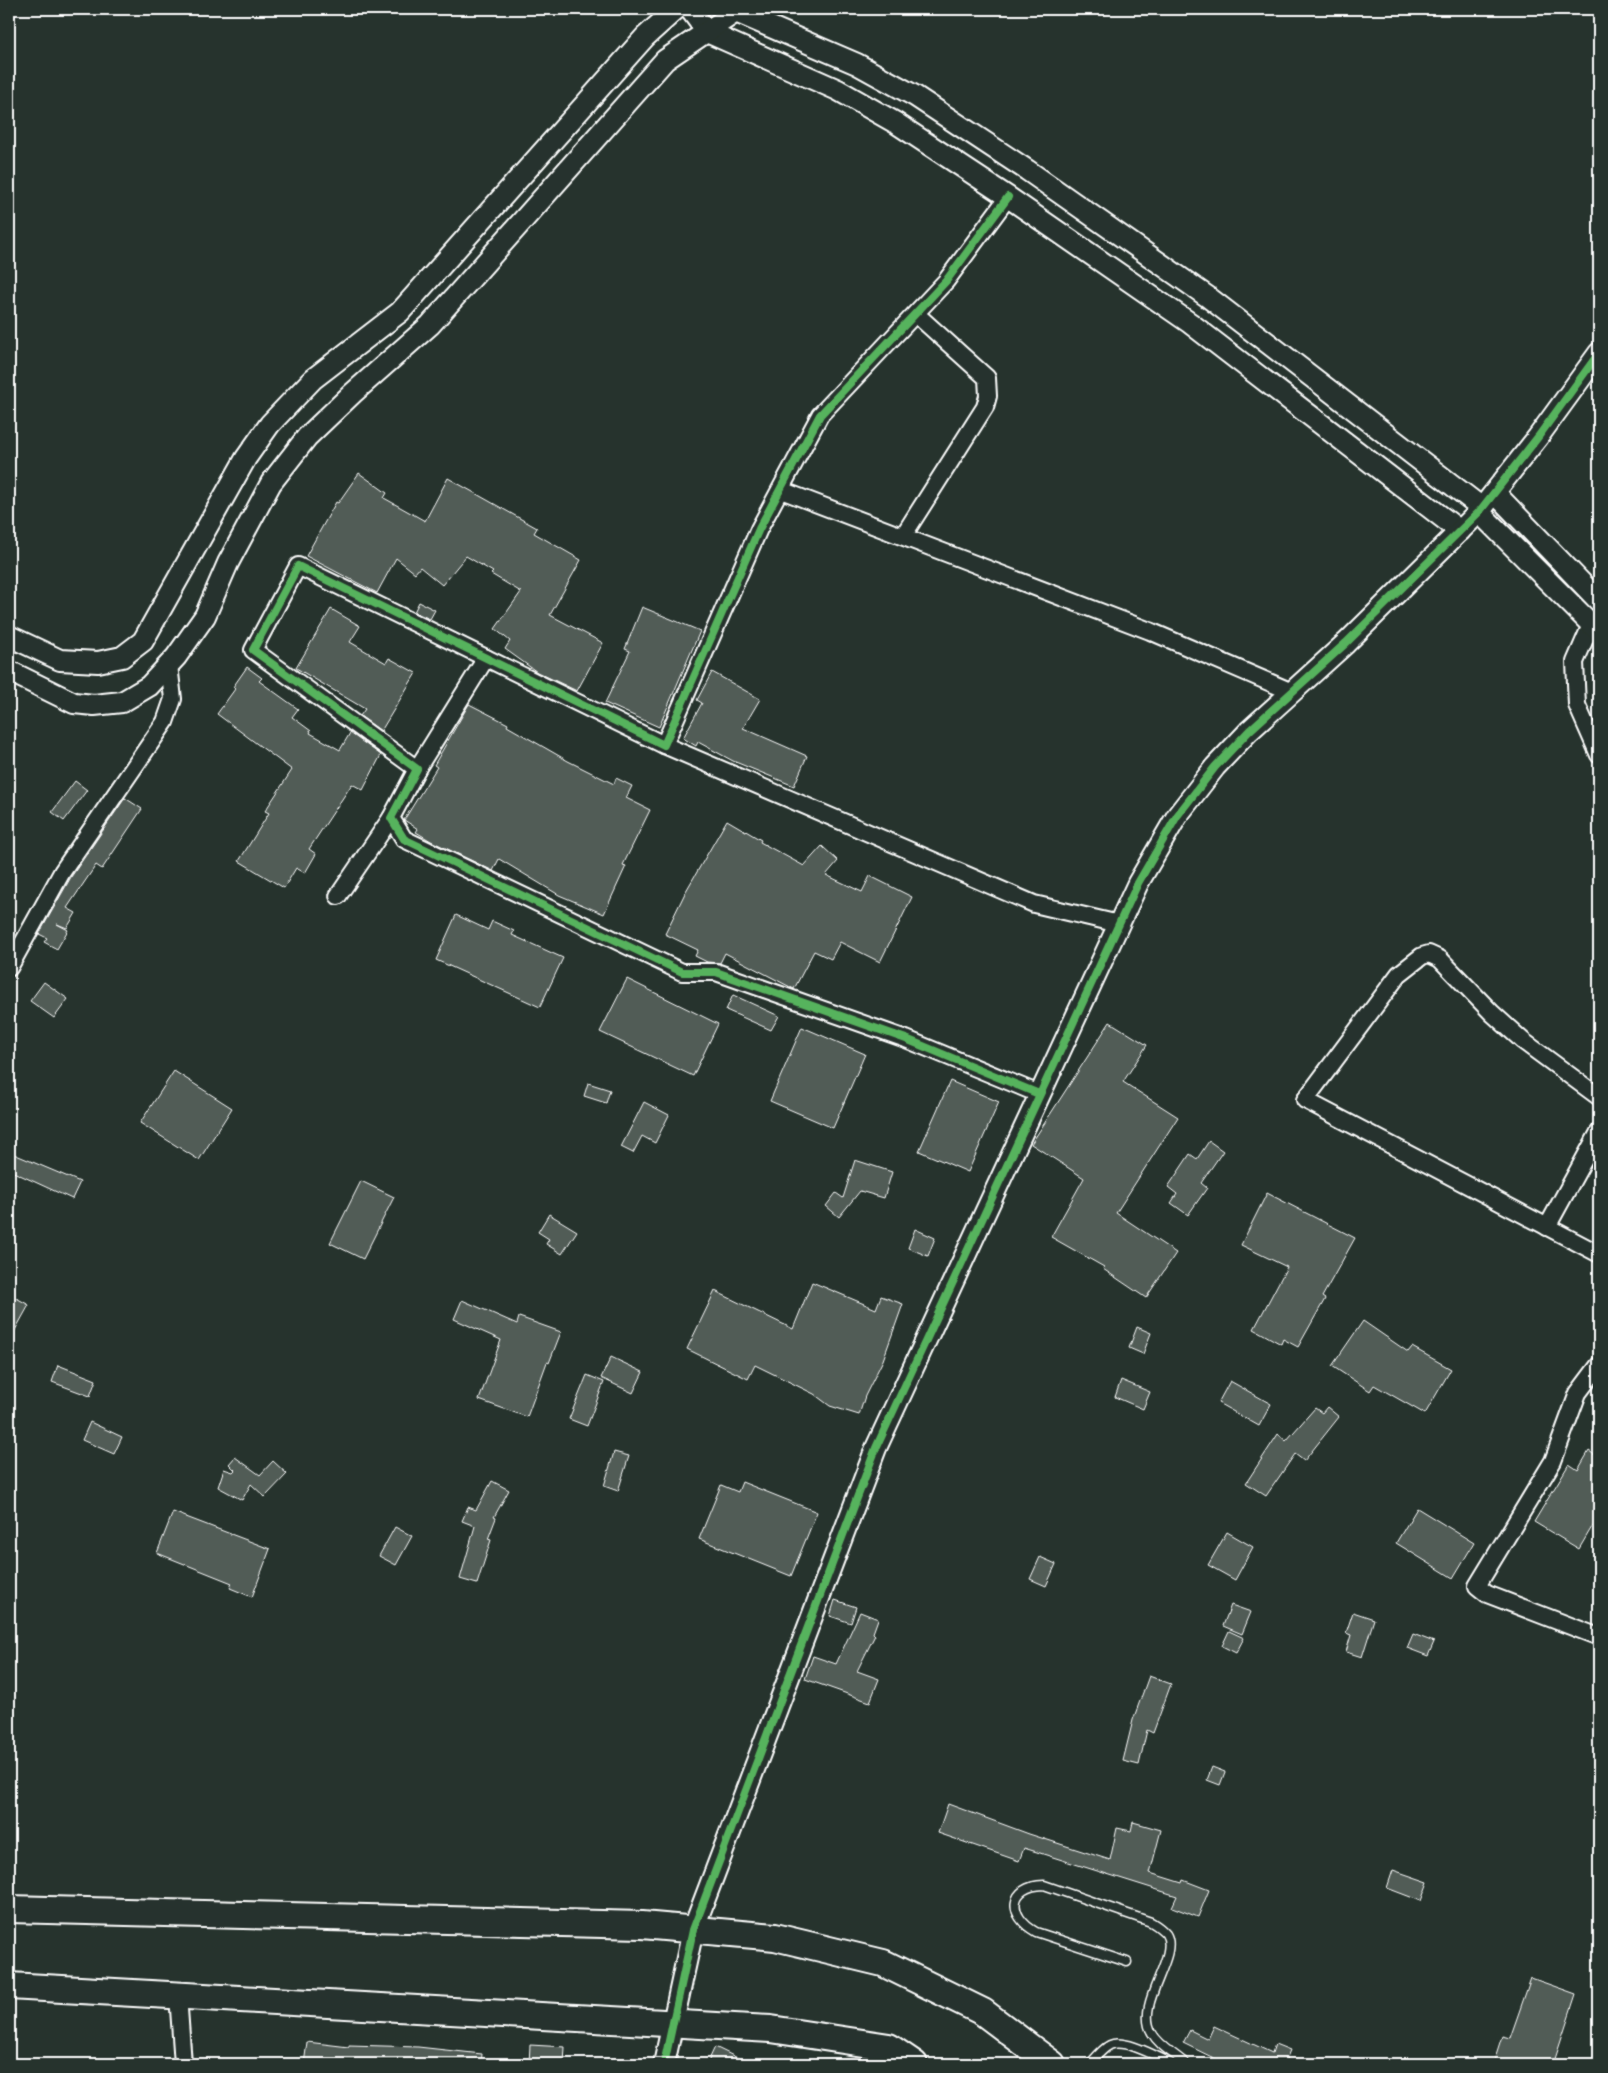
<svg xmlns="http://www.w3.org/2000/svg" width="1608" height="2073" font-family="Mali,sans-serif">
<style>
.building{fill:#515c57;stroke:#fff}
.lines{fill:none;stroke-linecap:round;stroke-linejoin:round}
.service-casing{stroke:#fff;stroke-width:11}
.minor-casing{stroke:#fff;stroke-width:20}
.tertiary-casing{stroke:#fff;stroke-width:24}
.primary-casing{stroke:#fff;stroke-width:30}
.service{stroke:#26332d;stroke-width:8}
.minor{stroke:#26332d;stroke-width:16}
.tertiary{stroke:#26332d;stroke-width:20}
.primary{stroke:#26332d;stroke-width:26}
.cycleway-casing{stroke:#26332d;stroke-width:11}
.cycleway{stroke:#56b35d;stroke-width:8}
</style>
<rect width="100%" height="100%" fill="#26332d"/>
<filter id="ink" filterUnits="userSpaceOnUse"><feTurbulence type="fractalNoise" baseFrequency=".02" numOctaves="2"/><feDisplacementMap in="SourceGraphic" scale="10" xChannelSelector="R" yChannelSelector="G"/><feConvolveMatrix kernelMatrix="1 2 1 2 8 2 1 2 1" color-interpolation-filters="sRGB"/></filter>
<g filter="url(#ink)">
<g class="building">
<polygon points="359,473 387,493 384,498 425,521 448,478 537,528 534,533 581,560 550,615 603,643 577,691 537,672 505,649 510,641 495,629 521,592 491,574 493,572 466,556 442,585 420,567 415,573 396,558 377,593 306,556 336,502 338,503"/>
<polygon points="419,602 435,610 430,619 414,612"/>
<polygon points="642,607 700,631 659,727 605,703 630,651 625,649"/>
<polygon points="331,609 360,626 350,642 386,663 389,658 416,673 381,731 360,716 365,709 296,668"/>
<polygon points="247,667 262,678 259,681 298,709 292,717 311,731 310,733 340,750 350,733 381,755 363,790 352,784 309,849 316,854 305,873 296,868 284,888 239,861 269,813 265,811 292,770 217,714 235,689 233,687"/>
<polygon points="712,672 760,699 743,728 807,756 794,786 733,761 698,742 696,746 683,738 702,703 697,700"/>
<polygon points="469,704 508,724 507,726 568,761 614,784 616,778 632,786 626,798 650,810 623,865 626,866 604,914 559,895 499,859 493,871 431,841 416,832 418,829 404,820 437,767 434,765"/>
<polygon points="75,781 87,790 64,821 52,812"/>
<polygon points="125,798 142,809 102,869 96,865 67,908 76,913 67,928 57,924 68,930 57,949 44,942 47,938 39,934 71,877"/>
<polygon points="727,820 761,840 760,842 804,866 822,846 838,861 826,875 862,892 870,876 912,897 880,962 840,942 831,959 814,951 794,989 725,953 720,963 707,962 695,956 698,950 665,934 686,891"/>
<polygon points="456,915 488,930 492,921 514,931 512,935 563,958 540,1007 436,960"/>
<polygon points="627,979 718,1024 693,1076 600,1032"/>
<polygon points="44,982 68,999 54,1018 30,1001"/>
<polygon points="733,995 779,1016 771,1030 726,1010"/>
<polygon points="1110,1022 1147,1045 1123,1082 1178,1117 1116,1213 1176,1253 1146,1298 1103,1269 1104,1267 1051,1237 1084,1178 1031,1144"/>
<polygon points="802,1027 865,1054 833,1128 770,1101"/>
<polygon points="174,1071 232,1108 199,1160 140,1123"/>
<polygon points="950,1081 999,1102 968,1172 919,1151"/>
<polygon points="588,1083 610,1090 606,1103 584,1096"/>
<polygon points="644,1102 669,1115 655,1143 642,1136 633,1153 621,1147"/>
<polygon points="1209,1141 1223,1151 1201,1183 1207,1188 1188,1215 1171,1203 1177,1194 1168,1187 1190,1154 1197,1159"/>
<polygon points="9,1152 80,1182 72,1199 9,1170"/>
<polygon points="855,1160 892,1172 884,1198 860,1191 839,1217 826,1206 836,1193 843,1198"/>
<polygon points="361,1181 394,1197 363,1259 330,1243"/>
<polygon points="1267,1193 1355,1238 1322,1297 1325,1299 1298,1347 1283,1339 1281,1344 1254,1329 1287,1267 1241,1245"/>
<polygon points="549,1214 577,1231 562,1254 546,1244 549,1239 538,1232"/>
<polygon points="915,1229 935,1238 928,1256 908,1248"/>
<polygon points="812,1282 876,1309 881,1296 903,1304 883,1360 865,1396 859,1415 830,1406 814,1394 755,1365 748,1379 687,1349 715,1291 793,1329"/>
<polygon points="9,1294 29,1305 9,1341"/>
<polygon points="462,1300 517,1324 519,1317 561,1332 549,1363 547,1362 527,1417 479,1400 501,1340 454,1319"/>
<polygon points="1363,1321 1408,1352 1412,1347 1451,1369 1425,1414 1374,1385 1370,1391 1332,1366"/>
<polygon points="1137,1327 1151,1333 1143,1354 1129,1348"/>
<polygon points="611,1357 643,1372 633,1393 601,1378"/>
<polygon points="58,1365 96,1380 90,1396 52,1382"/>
<polygon points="587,1375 604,1382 587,1426 569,1419"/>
<polygon points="1121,1380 1150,1392 1143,1409 1115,1397"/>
<polygon points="1230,1381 1271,1404 1259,1426 1218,1403"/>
<polygon points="1327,1407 1339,1417 1304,1461 1295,1454 1266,1496 1246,1483 1278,1434 1286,1441 1315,1408 1322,1413"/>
<polygon points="90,1422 122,1437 114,1454 82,1440"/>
<polygon points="1589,1451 1599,1458 1599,1515 1579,1549 1534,1522 1569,1464 1578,1470"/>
<polygon points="614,1452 629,1456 618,1491 604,1486"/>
<polygon points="235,1457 260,1475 273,1461 287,1474 265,1497 251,1484 242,1500 218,1487 224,1469 233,1472 235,1470 229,1464"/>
<polygon points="492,1481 509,1490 494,1517 496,1518 488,1539 491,1540 477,1584 460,1579 475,1526 462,1521 468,1507 476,1510"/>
<polygon points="742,1482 817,1512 791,1576 699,1539 721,1485 738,1492"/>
<polygon points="1417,1508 1474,1543 1453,1578 1396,1543"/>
<polygon points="173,1512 270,1549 252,1597 230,1588 232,1583 157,1553"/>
<polygon points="395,1527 412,1536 396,1565 379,1556"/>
<polygon points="1227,1532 1253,1547 1235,1580 1208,1565"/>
<polygon points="1040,1557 1056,1564 1046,1586 1030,1579"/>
<polygon points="835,1600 856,1607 851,1623 830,1616"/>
<polygon points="1231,1605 1251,1612 1242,1634 1223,1626"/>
<polygon points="860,1612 878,1619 873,1633 875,1635 857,1671 879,1679 870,1702 805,1679 813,1656 836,1664"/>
<polygon points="1353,1612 1374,1619 1362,1657 1346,1652 1351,1635 1346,1633"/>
<polygon points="1229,1631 1244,1638 1236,1653 1222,1646"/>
<polygon points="1413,1634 1434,1642 1428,1656 1407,1648"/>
<polygon points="1149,1676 1171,1684 1153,1733 1147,1730 1139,1765 1123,1761 1133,1720"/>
<polygon points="1212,1767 1225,1772 1220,1785 1207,1780"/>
<polygon points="948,1804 1029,1834 1110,1860 1117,1828 1131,1831 1133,1822 1161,1830 1150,1873 1182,1883 1183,1880 1209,1890 1198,1917 1172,1907 1177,1896 1024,1848 1019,1861 938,1833"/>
<polygon points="1393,1870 1428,1882 1421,1901 1387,1888"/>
<polygon points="1531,1978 1576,1994 1553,2064 1493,2064 1502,2036 1510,2038"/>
<polygon points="1214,2026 1272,2053 1275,2044 1290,2050 1286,2060 1294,2064 1226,2064 1183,2043 1190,2030 1208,2039"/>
<polygon points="307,2042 349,2047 349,2045 418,2047 482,2054 481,2064 304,2064"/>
<polygon points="530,2045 565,2047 564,2064 529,2064"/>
<polygon points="715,2047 750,2064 707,2064"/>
</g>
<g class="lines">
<g class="service-casing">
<g id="service">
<path d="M1127,1962L1036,1932C1007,1916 1008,1886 1044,1885L1151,1922C1156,1925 1162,1929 1166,1934C1180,1956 1134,2004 1152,2033C1159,2046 1175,2054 1186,2064"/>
<path d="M1090,2064C1096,2057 1102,2049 1110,2045C1125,2038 1159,2058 1173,2064"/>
</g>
</g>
<g class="minor-casing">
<g id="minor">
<polyline points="1008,197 946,281 820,415 759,529 664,745 298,566 253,650 417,769 391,818 404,839 682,972 716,972 733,978 906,1039 1039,1094"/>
<polyline points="781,490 1150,631 1292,692"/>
<polyline points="903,536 985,407 988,396 987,378 916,314"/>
<polyline points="1591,625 1575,662 1577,705 1599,755"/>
<polyline points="664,745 1034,904 1119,924"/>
<polyline points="417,769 486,658"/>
<polyline points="338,896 391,818"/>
<polyline points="9,968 62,872 165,722 173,699 169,665"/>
<polyline points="1599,1097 1523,1041 1492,1013 1440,959 1429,954 1422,956 1399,974 1305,1100 1599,1254"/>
<polyline points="1547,1227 1599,1132"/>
<polyline points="1599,1365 1578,1393 1553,1461 1477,1586 1487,1594 1599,1637"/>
<polyline points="178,1995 183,2064"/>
</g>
</g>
<g class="tertiary-casing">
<g id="tertiary">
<polyline points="690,9 707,32 838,90 896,123 1008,197 1190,323 1460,531"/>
<polyline points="725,9 736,12 857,64 915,96 1027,170 1208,297 1482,508"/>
<polyline points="1495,493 1599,601"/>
<polyline points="1479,512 1599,632"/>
<polyline points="9,636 60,660 98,662 122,657 143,641 246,458 270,424 313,379 400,312 645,37 676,9"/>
<polyline points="9,671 74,703 94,705 122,702 149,686 176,657 205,616 228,563 271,483 307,437 353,393 430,325 665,60 740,9"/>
<polyline points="664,2064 693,1930 876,1448 1138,883 1177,816 1215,767 1249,731 1346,643 1479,512 1538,437 1599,353"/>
</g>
</g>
<g class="primary-casing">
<g id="primary">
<polyline points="9,1909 642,1925 775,1937 883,1963 983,2012 1052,2064"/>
<polyline points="9,1986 771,2029 889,2047 914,2064"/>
</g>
</g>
<use href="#service" class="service"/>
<use href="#minor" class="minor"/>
<use href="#tertiary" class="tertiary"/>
<use href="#primary" class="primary"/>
<g class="cycleway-casing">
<g id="cycleway">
<polyline points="1008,197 946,281 820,415 759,529 664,745 298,566 253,650 417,769 391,818 404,839 682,972 716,972 733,978 906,1039 1039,1094"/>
<polyline points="664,2064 693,1930 876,1448 1138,883 1177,816 1215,767 1249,731 1346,643 1479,512 1538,437 1599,353"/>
</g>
</g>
<use href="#cycleway" class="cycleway"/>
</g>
</g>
<rect width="1608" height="2073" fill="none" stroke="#26332d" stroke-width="30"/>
<rect x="15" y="15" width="1578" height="2043" fill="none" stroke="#fff" stroke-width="2" filter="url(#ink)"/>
</svg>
